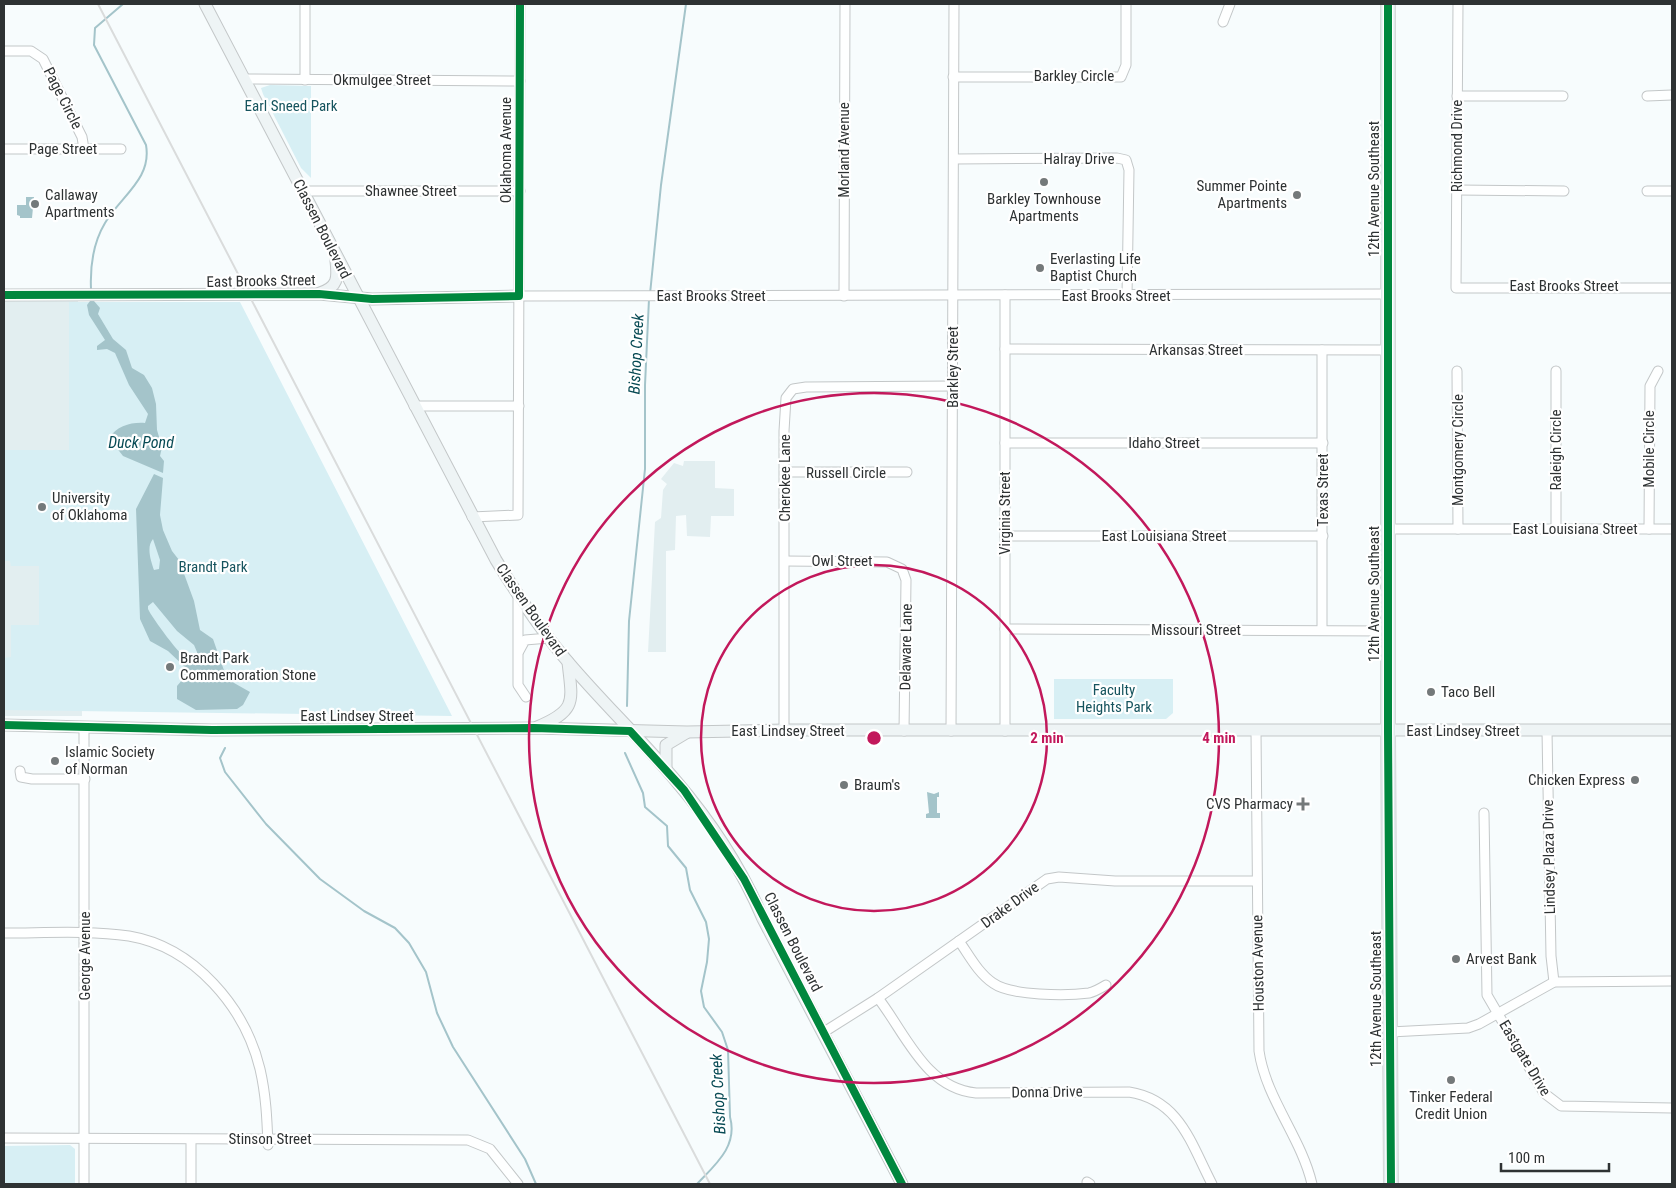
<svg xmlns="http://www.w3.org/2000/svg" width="1676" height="1188" font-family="'Roboto Condensed',sans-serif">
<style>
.built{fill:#e2eef0}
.green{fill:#d7eff4}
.water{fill:#a4c4ca;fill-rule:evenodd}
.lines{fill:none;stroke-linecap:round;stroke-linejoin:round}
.stream{stroke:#a4c4ca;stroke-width:2}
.street-casing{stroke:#c3c7c8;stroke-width:11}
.secondary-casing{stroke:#c3c7c8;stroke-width:13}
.primary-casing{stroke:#d6d9d9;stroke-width:16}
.street{stroke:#feffff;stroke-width:9}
.secondary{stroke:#eef4f5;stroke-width:11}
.primary{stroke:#dee9eb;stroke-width:14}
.rail{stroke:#dadcdc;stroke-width:2}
.cycleway-casing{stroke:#fff;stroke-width:11}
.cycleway{stroke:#00873e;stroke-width:8}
.ring{fill:none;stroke:#c2185b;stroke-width:2.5}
.poi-dot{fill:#74797a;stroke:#fff;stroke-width:2}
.labels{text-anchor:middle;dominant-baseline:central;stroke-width:4.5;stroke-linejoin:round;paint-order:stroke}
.street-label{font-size:15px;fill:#2e3233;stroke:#fff}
.park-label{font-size:15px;fill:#16545e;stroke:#fff}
.poi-label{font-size:15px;fill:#2e3233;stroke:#fff;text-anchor:start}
.water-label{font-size:16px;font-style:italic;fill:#074a54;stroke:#fff}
.centre{fill:#c2185b;stroke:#fff;stroke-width:2.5}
.ring-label{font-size:15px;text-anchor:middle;font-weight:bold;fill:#c2185b;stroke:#fff;stroke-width:4.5;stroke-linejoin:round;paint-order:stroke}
</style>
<rect width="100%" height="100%" fill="#f7fcfd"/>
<g class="built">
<polygon points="78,298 82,716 4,716 4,299"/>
<polygon points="684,461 715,461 715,488 734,489 734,516 711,516 710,537 687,536 686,515 676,516 675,550 666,551 666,652 648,652 655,522 661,518 663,490 667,484 661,479 674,463 683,466"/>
</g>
<g class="green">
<polygon points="270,85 311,86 311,178 301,168 263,94 261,88"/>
<polygon points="69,302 240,302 452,716 4,710 4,658 11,657 11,625 39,625 39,566 11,566 10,561 4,561 4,450 69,450"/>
<polygon points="1054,679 1173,679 1173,713 1166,719 1054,719"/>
<polygon points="70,1145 75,1149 75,1184 4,1184 4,1146"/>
</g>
<g class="water">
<polygon points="26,197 34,197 32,218 20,218 20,216 17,215 17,205 26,205"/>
<path d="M90,301H94L100,308L98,314L113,339L126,350L132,368L144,375L152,388L156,404L157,430L162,447L160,456L164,461L163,473L123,456L109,438C117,426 131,422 145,423L148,414L129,385L115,353L107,349L97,350V346L105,340L89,315L87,305Z"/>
<path d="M154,474L163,478L160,515L163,530L172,551L179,560L194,601L200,630L213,639L227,679L250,692L243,705L237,709L196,710L177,699V686L183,679L186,668L168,651L150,641L140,619L136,509ZM153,539L160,560L159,569L154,570C151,561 146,547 153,539ZM153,602L177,631L194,645L197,652V660C193,661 193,662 189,661C181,657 152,618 148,609V606Z"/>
<polygon points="927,792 934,794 939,792 939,797 937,797 937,813 940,813 940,818 926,818 926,814 929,813"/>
</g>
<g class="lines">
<g class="stream">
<path d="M91,289C90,266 93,243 105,223C121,196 152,179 146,145L94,45L95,28L123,4"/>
<polyline points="650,294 661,185 686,4"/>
<polyline points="627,706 629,621 645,469 645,385 649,299"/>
<polyline points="225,748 220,758 225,772 266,824 320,879 364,911 395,928 409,943 426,972 437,1013 453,1047 525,1159 536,1184"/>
<path d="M625,753L643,793L645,807L667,826L668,846L686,868L690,890L706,922L709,939L707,962L701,991L704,1007L722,1032L728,1050L730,1117C738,1146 716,1164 697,1184"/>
</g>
<g class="street-casing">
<g id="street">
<polyline points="305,4 305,80"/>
<polyline points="1458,4 1456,288 1672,288"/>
<polyline points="1223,22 1230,4"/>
<polyline points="4,51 31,51 43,59 82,137 84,149"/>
<polyline points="953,77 1121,77 1126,65 1126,4"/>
<polyline points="245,79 520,81"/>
<polyline points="1457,96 1563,96"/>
<polyline points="1647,96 1672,95"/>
<polyline points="4,149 121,149"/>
<polyline points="954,159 1117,158 1126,160 1129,170 1127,296"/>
<polyline points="1458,190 1564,191"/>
<polyline points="302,191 520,191"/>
<polyline points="1647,191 1672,191"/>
<polyline points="1005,295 1005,731"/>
<polyline points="519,296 1388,294"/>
<polyline points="844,296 845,4"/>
<polyline points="1005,349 1387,350"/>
<polyline points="1457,371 1458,529"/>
<polyline points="414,406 519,406"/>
<polyline points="1005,443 1323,443"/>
<polyline points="785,472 907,472"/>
<polyline points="472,517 518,515 520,4"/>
<polyline points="1388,529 1672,529"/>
<polyline points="1556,529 1556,371"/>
<polyline points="1649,529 1650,386 1658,371"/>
<polyline points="1005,536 1323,536"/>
<polyline points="785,561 887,562 902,569 906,580 904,731"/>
<polyline points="518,595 518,685 526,697"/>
<polyline points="1005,629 1388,631"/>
<polyline points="1322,630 1322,350"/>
<polyline points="519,651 525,640 549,638"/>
<polyline points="784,730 784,431 786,398 793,389 806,387 953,386"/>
<polyline points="951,731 954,4"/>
<path d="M1256,731L1259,1051C1266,1099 1301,1137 1312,1184"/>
<polyline points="1547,731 1551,956 1554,982"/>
<polyline points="20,771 21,777 32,779 85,779"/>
<polyline points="1484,813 1487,995 1544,1093 1561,1106 1672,1108"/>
<path d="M4,933C45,933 88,930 129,936C194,947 245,1007 260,1069C266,1095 267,1119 268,1145"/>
<path d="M959,941C969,955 978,973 993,983C1011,996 1067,996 1089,993C1094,992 1101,988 1106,985"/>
<path d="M878,998C906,1034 925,1088 976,1093L1129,1092C1180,1100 1191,1144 1212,1184"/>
<polyline points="824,1032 878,998 1047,879 1059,877 1115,881 1257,881"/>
<polyline points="1390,1032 1468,1028 1479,1024 1554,982 1672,981"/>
<polyline points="4,1138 468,1140 490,1149 518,1184"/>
<polyline points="1087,1182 1090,1184"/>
<polyline points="84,1184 84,727"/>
<polyline points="191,1184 191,1140"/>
</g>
</g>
<g class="secondary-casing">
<g id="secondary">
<path d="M205,4L496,560C518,596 541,631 569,663C603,703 642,740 676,781C711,822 742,869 763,919L902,1184"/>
<path d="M320,293C338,287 338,278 336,261"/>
<polyline points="4,295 319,294 372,299 519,296"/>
<polyline points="4,725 212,730 534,728 687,732 784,730 1672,730"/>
<path d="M537,727C578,710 572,701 568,662"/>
<polyline points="666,769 666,745 686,733"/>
</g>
</g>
<g class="primary-casing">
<polyline id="primary" points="1388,4 1388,731 1391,1184"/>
</g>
<use href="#street" class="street"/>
<use href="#secondary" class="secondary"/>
<use href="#primary" class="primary"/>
<polyline class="rail" points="98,4 710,1184"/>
<g class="cycleway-casing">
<g id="cycleway">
<polyline points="1388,4 1388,731 1391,1184"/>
<polyline points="4,295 319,294 372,299 519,296 520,4"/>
<polyline points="4,725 212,730 534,728 630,731 684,790 744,879 902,1184"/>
</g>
</g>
<use href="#cycleway" class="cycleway"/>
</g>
<g class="ring">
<circle cx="874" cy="738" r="173"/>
<circle cx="874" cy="738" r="345"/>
</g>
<g class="poi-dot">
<circle cx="1044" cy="182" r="5"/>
<circle cx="1297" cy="195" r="5"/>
<circle cx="35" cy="204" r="5"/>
<circle cx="1040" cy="268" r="5"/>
<circle cx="42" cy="507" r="5"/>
<circle cx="170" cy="667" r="5"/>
<circle cx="1431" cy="692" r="5"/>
<circle cx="55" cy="761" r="5"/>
<circle cx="1635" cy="780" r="5"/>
<circle cx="844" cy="785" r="5"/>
<path d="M1300.5 796.5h5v5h5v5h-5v5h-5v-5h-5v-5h5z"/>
<circle cx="1456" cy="959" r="5"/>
<circle cx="1451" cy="1080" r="5"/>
</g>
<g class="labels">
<g class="street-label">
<text x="1074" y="76">Barkley Circle</text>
<text x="382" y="80">Okmulgee Street</text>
<text transform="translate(63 98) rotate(63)">Page Circle</text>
<text transform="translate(1457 146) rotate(-90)">Richmond Drive</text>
<text x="63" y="149">Page Street</text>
<text transform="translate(506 150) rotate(-90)">Oklahoma Avenue</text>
<text transform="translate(844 150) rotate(-90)">Morland Avenue</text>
<text x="1079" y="159">Halray Drive</text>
<text transform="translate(1374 189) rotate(-90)">12th Avenue Southeast</text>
<text x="411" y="191">Shawnee Street</text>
<text transform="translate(322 229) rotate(63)">Classen Boulevard</text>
<text transform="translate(261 281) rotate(-1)">East Brooks Street</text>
<text x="1564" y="286">East Brooks Street</text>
<text x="711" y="296">East Brooks Street</text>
<text x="1116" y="296">East Brooks Street</text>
<text x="1196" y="350">Arkansas Street</text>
<text transform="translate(953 367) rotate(-90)">Barkley Street</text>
<text x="1164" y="443">Idaho Street</text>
<text transform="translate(1649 449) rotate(-90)">Mobile Circle</text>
<text transform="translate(1458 450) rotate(-90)">Montgomery Circle</text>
<text transform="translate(1556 450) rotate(-90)">Raleigh Circle</text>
<text x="846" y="473">Russell Circle</text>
<text transform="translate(785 478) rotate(-90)">Cherokee Lane</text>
<text transform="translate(1323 490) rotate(-90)">Texas Street</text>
<text transform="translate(1005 513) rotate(-90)">Virginia Street</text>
<text x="1575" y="529">East Louisiana Street</text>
<text x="1164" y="536">East Louisiana Street</text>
<text x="842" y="561">Owl Street</text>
<text transform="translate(1374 594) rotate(-90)">12th Avenue Southeast</text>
<text transform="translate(531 610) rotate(55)">Classen Boulevard</text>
<text x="1196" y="630">Missouri Street</text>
<text transform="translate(906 647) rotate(-89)">Delaware Lane</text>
<text x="357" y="716">East Lindsey Street</text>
<text x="788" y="731">East Lindsey Street</text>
<text x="1463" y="731">East Lindsey Street</text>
<text transform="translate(1549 857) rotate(-91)">Lindsey Plaza Drive</text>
<text transform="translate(1010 905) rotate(-36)">Drake Drive</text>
<text transform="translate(793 942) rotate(63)">Classen Boulevard</text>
<text transform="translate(85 956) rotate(-90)">George Avenue</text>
<text transform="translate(1258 963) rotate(-91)">Houston Avenue</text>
<text transform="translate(1376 999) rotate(-90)">12th Avenue Southeast</text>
<text transform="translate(1525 1058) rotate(59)">Eastgate Drive</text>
<text transform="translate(1047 1092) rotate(-1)">Donna Drive</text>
<text x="270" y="1139">Stinson Street</text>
</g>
<g class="park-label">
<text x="291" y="106">Earl Sneed Park</text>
<text x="213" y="567">Brandt Park</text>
<text x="1114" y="690">Faculty<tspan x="1114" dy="17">Heights Park</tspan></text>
</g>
<g class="poi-label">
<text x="1287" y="186" text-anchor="end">Summer Pointe<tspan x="1287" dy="17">Apartments</tspan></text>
<text x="45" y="195">Callaway<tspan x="45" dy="17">Apartments</tspan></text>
<text x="1044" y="199" text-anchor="middle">Barkley Townhouse<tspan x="1044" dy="17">Apartments</tspan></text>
<text x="1050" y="259">Everlasting Life<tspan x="1050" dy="17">Baptist Church</tspan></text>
<text x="52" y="498">University<tspan x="52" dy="17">of Oklahoma</tspan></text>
<text x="180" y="658">Brandt Park<tspan x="180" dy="17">Commemoration Stone</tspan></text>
<text x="1441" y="692">Taco Bell</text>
<text x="65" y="752">Islamic Society<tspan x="65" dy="17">of Norman</tspan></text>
<text x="1625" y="780" text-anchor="end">Chicken Express</text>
<text x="854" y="785">Braum's</text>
<text x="1293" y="804" text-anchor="end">CVS Pharmacy</text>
<text x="1466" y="959">Arvest Bank</text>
<text x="1451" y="1097" text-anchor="middle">Tinker Federal<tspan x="1451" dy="17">Credit Union</tspan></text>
</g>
<g class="water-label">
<text transform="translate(636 354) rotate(-87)">Bishop Creek</text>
<text x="141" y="442">Duck Pond</text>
<text transform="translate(718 1094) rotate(-93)">Bishop Creek</text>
</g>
</g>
<circle cx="874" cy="738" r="8" class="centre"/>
<g class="ring-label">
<text x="1047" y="743">2 min</text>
<text x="1219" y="743">4 min</text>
</g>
<rect width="1676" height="1188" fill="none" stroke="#2e3233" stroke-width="10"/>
<path d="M1501 1163v8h108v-8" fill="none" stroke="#2e3233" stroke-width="2.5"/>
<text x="1508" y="1163" font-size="15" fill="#2e3233" stroke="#ffffff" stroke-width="4" paint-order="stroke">100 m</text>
</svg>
